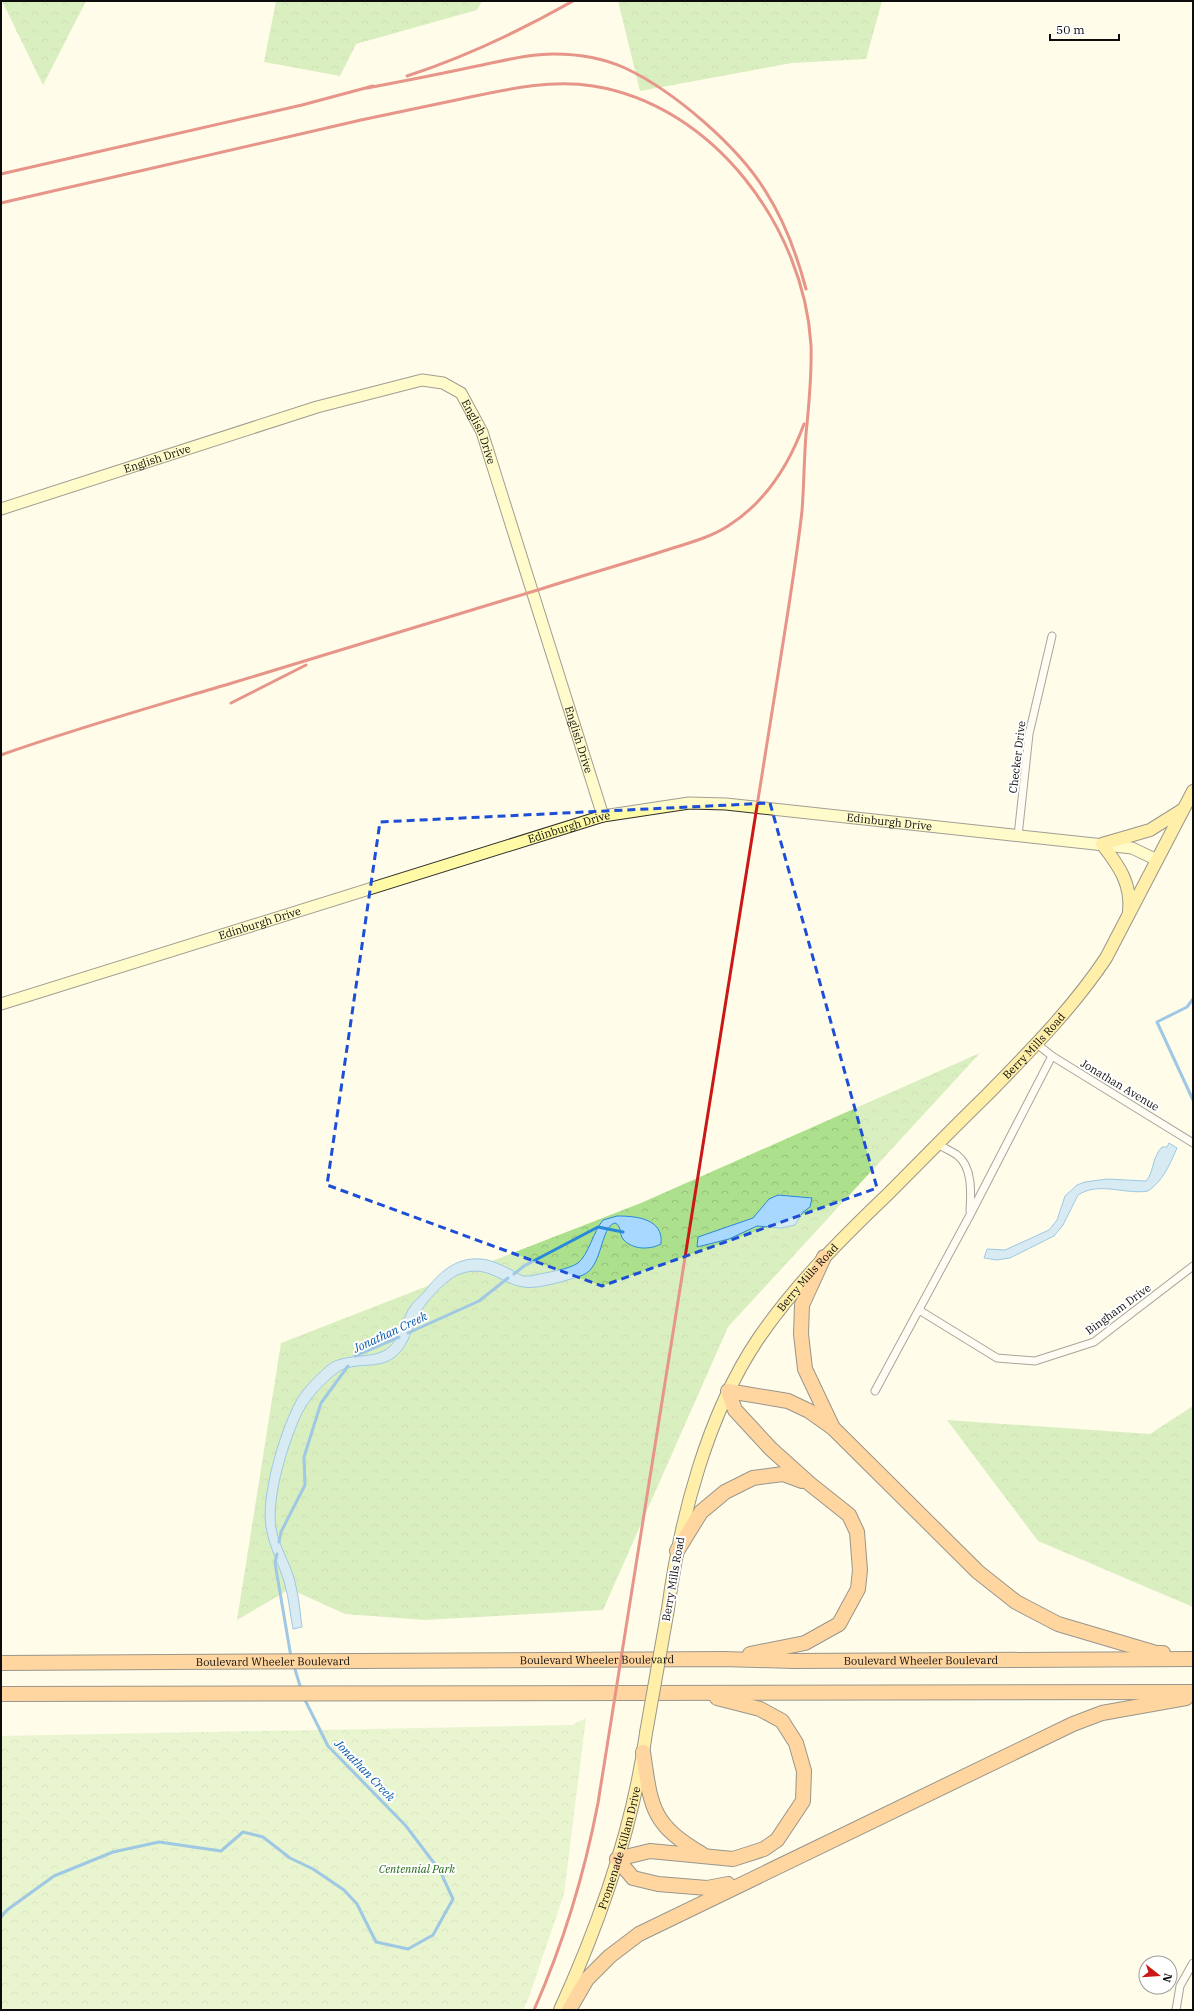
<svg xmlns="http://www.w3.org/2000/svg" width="1194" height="2011" font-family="'IBM Plex Serif',serif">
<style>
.forest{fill:url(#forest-crowns)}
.park{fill:url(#park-crowns)}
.water{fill:#a8d8fd;stroke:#2889db}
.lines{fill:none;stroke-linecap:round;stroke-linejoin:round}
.stream{stroke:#2889db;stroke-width:3}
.street-casing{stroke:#3f3f3f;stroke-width:9}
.secondary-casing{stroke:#2e2e2e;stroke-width:13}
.primary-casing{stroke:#1d1d1d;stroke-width:14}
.highway-casing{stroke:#1d1d1d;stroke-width:16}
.street{stroke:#fff;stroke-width:7}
.secondary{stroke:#fffaa5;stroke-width:11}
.primary{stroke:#ffe15a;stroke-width:12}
.highway{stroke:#ffa748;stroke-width:14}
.rail{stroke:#c91816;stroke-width:3}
.primary-bridge-casing{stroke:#1d1d1d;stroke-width:14;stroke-linecap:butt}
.primary-bridge{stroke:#ffe15a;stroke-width:12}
.marked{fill:none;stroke:#1d4ed8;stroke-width:3;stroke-dasharray:8 5;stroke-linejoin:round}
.labels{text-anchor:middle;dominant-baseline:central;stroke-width:4;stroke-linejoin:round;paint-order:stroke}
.street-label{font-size:11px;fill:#0c0c0c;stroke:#fff}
.park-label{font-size:11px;font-style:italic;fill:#226916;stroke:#fff}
.water-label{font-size:12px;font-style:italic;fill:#095aa9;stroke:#fff}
</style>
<defs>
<pattern id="forest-crowns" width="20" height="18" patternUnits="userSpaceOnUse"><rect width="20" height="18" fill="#ade08d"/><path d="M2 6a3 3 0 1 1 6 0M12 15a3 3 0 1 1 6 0" fill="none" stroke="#94bf78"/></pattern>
<pattern id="park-crowns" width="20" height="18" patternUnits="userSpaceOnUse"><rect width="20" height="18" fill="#ccedb0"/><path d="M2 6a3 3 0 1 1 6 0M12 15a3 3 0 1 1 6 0" fill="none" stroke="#aeca96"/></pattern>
</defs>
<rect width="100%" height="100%" fill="#fffcea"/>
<g class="forest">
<polygon points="2,1 86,1 43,85"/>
<polygon points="276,1 482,1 477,10 356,44 340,76 264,62"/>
<polygon points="618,1 882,1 866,59 792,63 640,91"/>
<polygon points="980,1053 728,1327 603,1610 425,1620 345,1614 290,1589 237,1620 281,1343 641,1203"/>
<polygon points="1193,1406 1193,1607 1038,1541 947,1420 1150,1434"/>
</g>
<polygon class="park" points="586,1718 564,1894 528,2000 523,2010 1,2010 1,1736 572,1725"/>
<g class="water">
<path d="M1169,1143L1177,1148C1170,1164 1163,1181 1148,1191C1125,1195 1099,1181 1078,1195L1063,1225L1054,1236L1010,1258L997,1260L984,1258L987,1249L1005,1250L1049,1230L1057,1220L1065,1196L1077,1185L1085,1182L1107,1179L1146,1181C1154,1173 1151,1159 1162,1147H1167Z"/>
<polygon points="778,1195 812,1198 810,1207 803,1212 795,1225 781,1228 757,1226 729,1239 697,1247 698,1237 753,1218 769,1199"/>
<path d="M617,1216C635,1216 664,1218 661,1244C650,1250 632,1250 623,1239C619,1234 622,1226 615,1223C600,1227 603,1267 583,1275C569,1280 537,1290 523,1287C499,1283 488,1264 460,1274C447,1278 424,1304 418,1316C412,1328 409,1343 399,1353C381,1373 355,1359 337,1373C325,1382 310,1398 303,1411C289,1440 271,1496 276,1528C279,1547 291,1564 295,1582C299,1597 300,1612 302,1627L293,1629C290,1614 289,1599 285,1585C280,1566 269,1547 266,1527C261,1495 279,1435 294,1405C301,1390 315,1377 327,1366C346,1350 378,1363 393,1343C400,1333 403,1320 408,1310C412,1303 419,1297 424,1292C439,1273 455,1257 481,1259C495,1260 511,1270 523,1276H530C542,1273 568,1270 578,1263C589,1254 593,1232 603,1220Z"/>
</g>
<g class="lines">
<g class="stream">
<polyline points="1193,999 1187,1007 1157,1022 1193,1100"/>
<polyline points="514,1274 524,1266 598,1227 623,1232"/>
<polyline points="408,1333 479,1301 508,1278"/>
<polyline points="355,1356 399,1337"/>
<polyline points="279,1542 281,1532 305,1485 304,1457 321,1403 348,1366"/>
<polyline points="277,1554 275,1563 291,1657"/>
<polyline points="294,1666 301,1689"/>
<polyline points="1,1917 7,1910 54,1876 113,1852 159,1842 221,1851 243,1832 263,1837 290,1858 313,1869 344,1890 357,1904 376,1942 408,1949 433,1935 453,1899 440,1871 406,1826 328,1746 304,1698"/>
</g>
<g class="street-casing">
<g id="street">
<polyline points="1018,836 1029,734 1052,636"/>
<polyline points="1037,1044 1052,1056 1193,1143"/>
<path d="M938,1144C944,1148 951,1151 957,1155C973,1167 971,1194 970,1211"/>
<polyline points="919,1310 997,1358 1035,1361 1094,1342 1193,1266"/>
<polyline points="875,1391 970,1215 1052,1056"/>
<polyline points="1176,2010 1180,1986 1193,1963"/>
</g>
</g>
<g class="secondary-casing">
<g id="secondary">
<path id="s1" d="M1,509L317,407L422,380L443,383L461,393L482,432L603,816"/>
<path id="s2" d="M1,1004L603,816L689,803L726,804L1132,848L1157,860"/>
</g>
</g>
<g class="primary-casing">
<g id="primary">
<path d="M1129,912C1132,884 1119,866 1102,844L1150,830L1182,810"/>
<path id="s3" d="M668,1609C680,1519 707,1415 758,1339C795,1285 840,1240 887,1195C920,1162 953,1128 987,1095C1029,1052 1072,1009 1106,958L1193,791"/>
<path id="s4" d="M560,2010C600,1922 633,1829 646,1733"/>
</g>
</g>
<g class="highway-casing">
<g id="highway">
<polyline points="824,1257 802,1305 801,1334 805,1369 832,1426"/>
<polyline points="677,1551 701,1512 725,1492 753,1478 783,1474 802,1481"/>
<polyline points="750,1654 805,1643 839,1624 858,1589 860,1570 857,1532 849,1515 810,1484 771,1449 735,1410 728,1391 788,1401 809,1411 833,1428 978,1572 1016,1602 1058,1624 1156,1653 1163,1653"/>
<path id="s5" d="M1,1663L724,1659L793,1661L1193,1659"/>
<polyline points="1,1694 1193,1692"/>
<polyline points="717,1698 760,1709 782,1721 796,1743 804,1771 803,1801 777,1840 764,1849 733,1859 650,1851 617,1859 633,1878 658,1884 707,1888 728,1884"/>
<path d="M643,1752C651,1807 651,1824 702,1854"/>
<polyline points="569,2010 587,1979 610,1956 639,1934 1073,1724 1102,1713 1186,1698"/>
</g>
</g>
<use href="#street" class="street"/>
<use href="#secondary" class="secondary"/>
<use href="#primary" class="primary"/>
<use href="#highway" class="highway"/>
<g class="rail">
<path d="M407,76C465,57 520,31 573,1"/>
<path d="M367,88C404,81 440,74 477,66C502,61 528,54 554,54C577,54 603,58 625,68C674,91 738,146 766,192C785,222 797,255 806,289"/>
<polyline points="1,174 302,105 373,86"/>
<path d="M1,203C121,175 241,147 361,120C394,113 428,106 461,99C504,90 549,79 593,86C714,105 804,228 811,345C812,375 809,405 806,434C804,460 804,485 802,511C797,555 790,599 783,643L598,1803C584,1876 564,1942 534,2010"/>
<polyline points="231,703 306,665"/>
<path d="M1,755C77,728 155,706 232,683C336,652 439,621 541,589C584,575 627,563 670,549C689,543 711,537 728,526C766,502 789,465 804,424"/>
</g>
<g class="primary-bridge-casing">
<polyline id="primary-bridge" points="646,1733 668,1609"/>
</g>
<use href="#primary-bridge" class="primary-bridge"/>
</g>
<path d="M0 0H1194V2011H0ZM770,803L877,1188L602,1286L327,1185L380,822Z" fill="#fffcea" fill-opacity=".55" fill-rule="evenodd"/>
<path class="marked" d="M770,803L877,1188L602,1286L327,1185L380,822Z"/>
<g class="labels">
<g class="street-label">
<text stroke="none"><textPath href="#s1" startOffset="525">English Drive</textPath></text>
<text stroke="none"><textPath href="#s1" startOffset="164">English Drive</textPath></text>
<text stroke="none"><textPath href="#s1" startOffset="849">English Drive</textPath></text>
<text transform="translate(1017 757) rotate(-83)">Checker Drive</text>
<text stroke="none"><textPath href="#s2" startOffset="919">Edinburgh Drive</textPath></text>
<text stroke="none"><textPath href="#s2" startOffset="595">Edinburgh Drive</textPath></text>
<text stroke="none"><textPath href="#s2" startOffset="271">Edinburgh Drive</textPath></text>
<text stroke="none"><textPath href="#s3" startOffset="690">Berry Mills Road</textPath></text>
<text transform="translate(1120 1085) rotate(31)">Jonathan Avenue</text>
<text stroke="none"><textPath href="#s3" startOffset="366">Berry Mills Road</textPath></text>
<text transform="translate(1118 1309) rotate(-36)">Bingham Drive</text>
<text transform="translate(673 1579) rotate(-80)">Berry Mills Road</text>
<text stroke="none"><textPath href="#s5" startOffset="596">Boulevard Wheeler Boulevard</textPath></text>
<text stroke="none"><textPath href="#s5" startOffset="920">Boulevard Wheeler Boulevard</textPath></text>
<text stroke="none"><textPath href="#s5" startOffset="272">Boulevard Wheeler Boulevard</textPath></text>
<text stroke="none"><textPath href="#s4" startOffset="173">Promenade Killam Drive</textPath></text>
</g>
<g class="park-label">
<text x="417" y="1869">Centennial Park</text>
</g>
<g class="water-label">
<text transform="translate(390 1332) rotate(-25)">Jonathan Creek</text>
<text transform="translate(365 1770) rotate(46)">Jonathan Creek</text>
</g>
</g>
<rect width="1194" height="2011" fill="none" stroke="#0c0c0c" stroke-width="4"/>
<g transform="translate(1158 1975) rotate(107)"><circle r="19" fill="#ffffff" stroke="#9e9e9e"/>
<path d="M0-3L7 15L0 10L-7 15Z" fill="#c91816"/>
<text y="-6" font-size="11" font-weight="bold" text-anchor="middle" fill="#0c0c0c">N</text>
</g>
<path d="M1050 34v6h69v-6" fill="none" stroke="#0c0c0c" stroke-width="2"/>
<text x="1056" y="34" font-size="12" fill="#0c0c0c" stroke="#ffffff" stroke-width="3" paint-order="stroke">50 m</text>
</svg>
